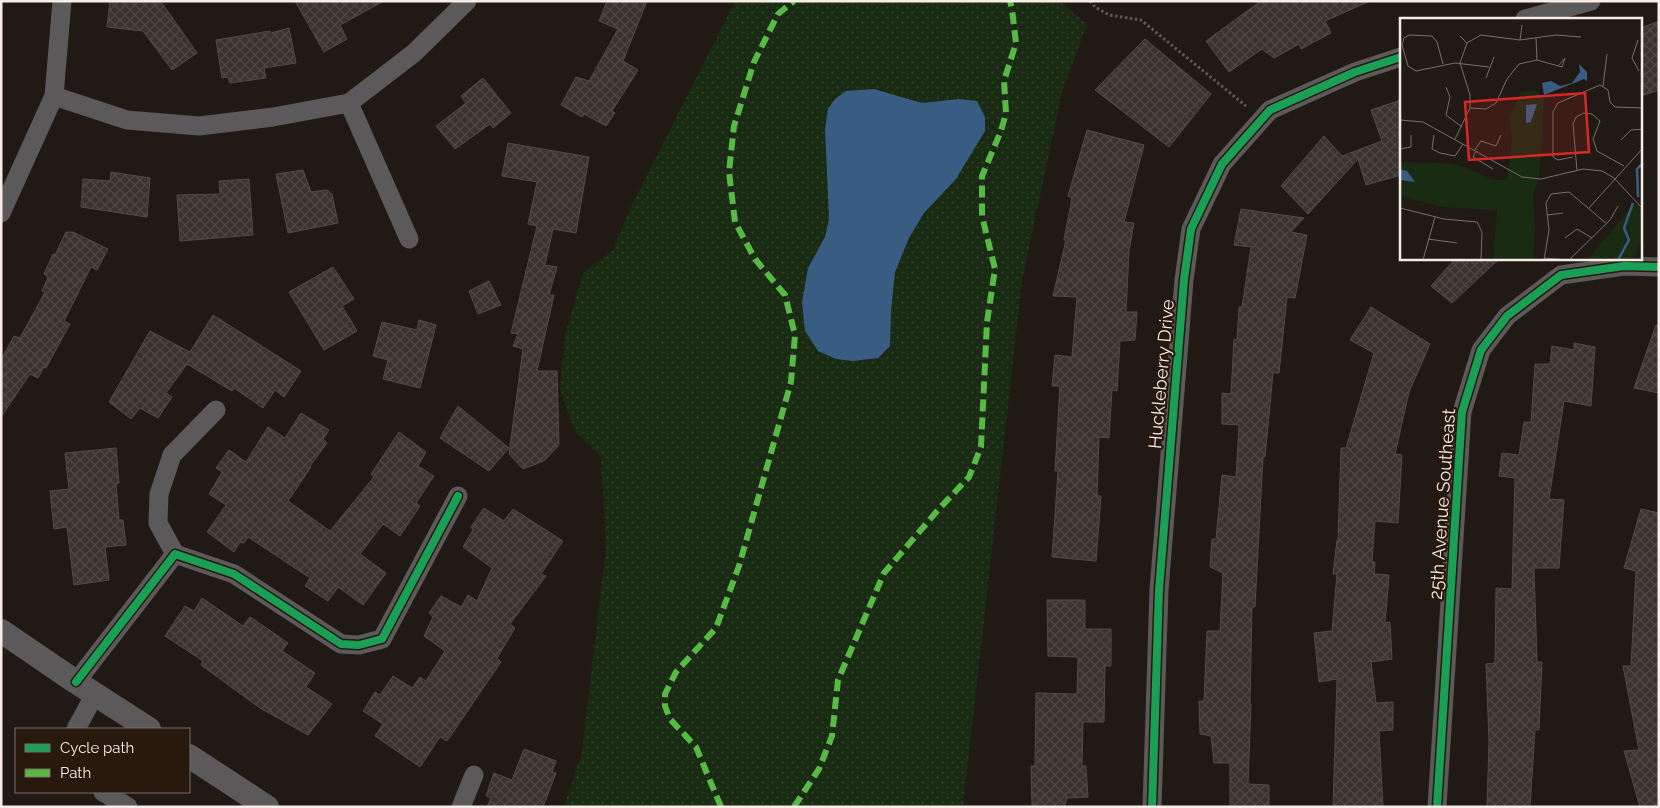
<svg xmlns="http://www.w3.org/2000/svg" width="1660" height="808" font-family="Raleway,sans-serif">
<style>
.grass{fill:url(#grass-dots)}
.water{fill:#395c82}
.building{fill:url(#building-cross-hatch);stroke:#514a45}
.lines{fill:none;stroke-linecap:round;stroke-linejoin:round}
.path{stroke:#5c5857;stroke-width:3;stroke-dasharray:2.5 2.5;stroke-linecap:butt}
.minor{stroke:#5b595a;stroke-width:19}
.tertiary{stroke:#5b595a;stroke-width:24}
.quiet{stroke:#58b947;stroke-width:6;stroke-dasharray:12 6;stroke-linecap:butt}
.cycleway-casing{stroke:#27190e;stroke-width:11}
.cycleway{stroke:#1a9f57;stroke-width:8}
.labels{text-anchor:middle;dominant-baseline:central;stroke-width:4.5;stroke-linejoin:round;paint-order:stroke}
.street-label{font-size:18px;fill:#f7ede6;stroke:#27190e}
.inset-river{fill:none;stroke:#395c82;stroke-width:2.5}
.inset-road{fill:none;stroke:#776e68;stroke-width:1}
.view{fill:#d62828;fill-opacity:0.15;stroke:#d62828;stroke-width:2.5}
.inset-edge{fill:none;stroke:#f7ede6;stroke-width:2.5}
</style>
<defs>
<pattern id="grass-dots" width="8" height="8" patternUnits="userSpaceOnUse" patternTransform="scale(1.25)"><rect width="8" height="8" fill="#192b12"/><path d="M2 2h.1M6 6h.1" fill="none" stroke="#304029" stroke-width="1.8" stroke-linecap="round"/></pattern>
<pattern id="building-cross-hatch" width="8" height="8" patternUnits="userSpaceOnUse" patternTransform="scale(1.25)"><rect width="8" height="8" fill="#3a332f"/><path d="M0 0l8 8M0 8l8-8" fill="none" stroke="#4e4743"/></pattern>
</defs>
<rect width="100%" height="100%" fill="#211a14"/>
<polygon class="grass" points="735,1 1060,1 1087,25 1062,92 1022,281 963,807 564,807 582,752 606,548 601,457 574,430 560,389 565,336 583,273 613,250 631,207"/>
<polygon class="water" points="874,89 922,103 959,99 977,101 985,117 985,131 956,179 924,213 909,238 895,272 891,311 890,346 878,358 853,361 836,359 818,351 805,331 802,302 808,268 825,237 829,219 825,129 828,109 835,99 846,91"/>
<g class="building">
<polygon points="110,1 162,3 197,53 172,70 143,31 107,27"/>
<polygon points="295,1 384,1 340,25 347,39 324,52"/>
<polygon points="607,1 647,1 623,61 638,70 612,111 615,113 606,126 584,114 582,117 561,105 576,77 589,81 618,29 599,21"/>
<polygon points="1261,1 1370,1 1325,21 1331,33 1301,49 1299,44 1274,58 1262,49 1229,72 1206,41"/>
<polygon points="1659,21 1659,90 1641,96 1641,28"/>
<polygon points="289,28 296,63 264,68 266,78 230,83 228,77 222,78 216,40 270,31 271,33"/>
<polygon points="1145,39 1211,94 1169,147 1095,90"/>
<polygon points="483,78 511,113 493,128 490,124 455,149 436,126 466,103 461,96"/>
<polygon points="1401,100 1401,175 1366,185 1358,159 1308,214 1281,186 1324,136 1342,156 1382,141 1371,110"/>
<polygon points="1087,130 1144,145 1124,222 1134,223 1129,251 1126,312 1137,312 1135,340 1120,341 1117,391 1112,390 1109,438 1099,437 1097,496 1101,496 1096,561 1052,557 1058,471 1055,471 1060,386 1052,386 1055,355 1072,357 1077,297 1053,296 1066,240 1064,240 1072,198 1068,196"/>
<polygon points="508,143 589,157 576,233 553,229 545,265 557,267 549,295 554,295 537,371 557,371 559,445 544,461 523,469 509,454 523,349 513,346 518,334 511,333 537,226 528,224 537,182 502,176"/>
<polygon points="303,170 311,192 327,190 332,194 338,223 288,233 276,174"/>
<polygon points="111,172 150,178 147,217 81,207 83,179 110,181"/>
<polygon points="249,179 253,235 180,241 177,195 220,194 219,181"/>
<polygon points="1241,209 1304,218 1291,232 1307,235 1295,298 1287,297 1279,373 1273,373 1265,457 1263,457 1255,607 1252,607 1250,704 1251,704 1248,784 1269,785 1269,807 1230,807 1230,763 1214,763 1211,736 1200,734 1199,701 1204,701 1207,631 1220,631 1223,573 1210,567 1212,539 1216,539 1222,475 1236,477 1239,425 1222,424 1222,393 1231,394 1234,339 1237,340 1239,307 1242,307 1251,247 1234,245"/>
<polygon points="66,232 73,232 108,249 97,270 91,267 64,321 70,324 46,368 44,367 38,378 30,374 1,417 1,360 14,336 20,338 45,292 42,291 48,277 44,274 53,254 55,255"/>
<polygon points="1455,259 1499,259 1452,303 1431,286"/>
<polygon points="333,267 354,299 342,306 357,331 324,350 289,292"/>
<polygon points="489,281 501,305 478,314 469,291"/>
<polygon points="1371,307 1430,344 1409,392 1395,454 1402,455 1398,523 1375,521 1372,562 1375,562 1374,574 1389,575 1385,623 1390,622 1392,659 1371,662 1376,703 1393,702 1393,730 1379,731 1383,807 1333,807 1337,679 1319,682 1314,633 1332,631 1337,574 1333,574 1337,540 1338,540 1341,448 1346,448 1374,353 1350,340"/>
<polygon points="213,315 301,371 284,397 275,390 263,408 234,388 232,391 187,364 166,393 172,397 158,418 140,408 131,419 109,402 150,331 190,352"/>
<polygon points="419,320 436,325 420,388 383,379 388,360 373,356 382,322 417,330"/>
<polygon points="1656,325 1659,326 1659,393 1634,388"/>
<polygon points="1574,343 1595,347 1591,406 1564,401 1549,499 1564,500 1559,568 1534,568 1537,662 1542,662 1539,730 1535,730 1530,807 1487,807 1489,741 1486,664 1495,663 1496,588 1512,589 1515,478 1499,476 1502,453 1519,455 1524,422 1531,422 1535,364 1550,364 1552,346 1574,350"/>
<polygon points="458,406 509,448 489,471 440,438"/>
<polygon points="301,413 329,430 323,439 327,443 310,466 311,467 288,501 330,531 374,477 371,474 399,432 426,452 418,466 434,476 416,503 420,506 400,536 383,524 360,554 386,573 363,605 338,587 328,601 305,586 310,578 248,537 244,543 240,542 234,552 207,532 226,505 209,494 222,472 216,468 229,450 246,462 268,427 285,438"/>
<polygon points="116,448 119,483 116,484 119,520 123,520 126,545 105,547 109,580 74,585 67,527 54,529 50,491 69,489 65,453"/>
<polygon points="484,508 504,521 513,509 563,541 541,574 546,576 510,624 515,628 497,658 501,662 447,741 440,737 420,767 375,736 383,724 363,711 375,692 380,695 393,676 412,688 420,677 426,681 445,651 424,636 433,617 429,613 441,596 461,607 468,595 477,601 492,568 463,547 473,530 471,527"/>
<polygon points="1641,509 1659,513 1659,807 1640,807 1624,751 1639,750 1623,666 1631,666 1636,571 1624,568"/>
<polygon points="202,598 243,626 250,617 268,629 288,643 282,651 315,673 306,687 332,704 308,735 260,708 201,665 203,661 165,636 185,606 194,611"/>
<polygon points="1047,600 1085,600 1085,629 1111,629 1111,666 1105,666 1104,722 1083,722 1082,766 1086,766 1088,797 1067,798 1064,807 1032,807 1031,766 1035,766 1036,693 1077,694 1078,657 1048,656"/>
<polygon points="524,749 556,761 552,772 556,773 543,807 487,807 491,798 486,796 494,773 512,780"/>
</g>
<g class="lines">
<polyline class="path" points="1090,1 1095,7 1109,15 1141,20 1246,106"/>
<g class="minor">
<polyline points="1525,19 1591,1"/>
<polyline points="54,96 127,120 199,126 273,117 349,103 414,53 467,1"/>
<polyline points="349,103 409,239"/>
<polyline points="1,213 54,96 62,1"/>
<polyline points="175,554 158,523 159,494 172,455 216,410"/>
<polyline points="76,682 175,554 234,574 341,644 359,645 382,639 458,496"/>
<polyline points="76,729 95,694"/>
<polyline points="103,792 128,807"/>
<polyline points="461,807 474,775"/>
<polyline points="1152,807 1159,590 1184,280 1191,229 1222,164 1270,110 1355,72 1401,57"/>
<polyline points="1437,807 1462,412 1481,350 1507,316 1561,275 1624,266 1659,267"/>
</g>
<g class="tertiary">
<polyline points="1,631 76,682 149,729"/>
<polyline points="189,756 267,807"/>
</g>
<g class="quiet">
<polyline points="721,807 696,747 670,719 665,706 665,694 676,672 716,628 739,566 791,382 795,335 785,295 755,259 735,222 729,172 734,126 754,62 778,14 794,1"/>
<polyline points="794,807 819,769 832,736 838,680 884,573 938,510 969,477 981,447 987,322 995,269 982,216 982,176 1001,131 1006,113 1004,81 1016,43 1012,9 1010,1"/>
</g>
<g class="cycleway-casing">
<g id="cycleway">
<polyline points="76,682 175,554 234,574 341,644 359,645 382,639 458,496"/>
<polyline points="1152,807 1159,590 1184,280 1191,229 1222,164 1270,110 1355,72 1401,57"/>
<polyline points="1437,807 1462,412 1481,350 1507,316 1561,275 1624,266 1659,267"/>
</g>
</g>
<use href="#cycleway" class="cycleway"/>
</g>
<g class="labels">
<g class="street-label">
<text transform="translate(1161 374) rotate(-85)">Huckleberry Drive</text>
<text transform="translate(1442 504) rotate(-86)">25th Avenue Southeast</text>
</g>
</g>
<g transform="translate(1400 18)">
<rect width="242" height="242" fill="#211a14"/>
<path d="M135,72L144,80L139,162L133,175L135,210L133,242H93L97,192L43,189L0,178V144L45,145L62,148L94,162H107L112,120L109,100L121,74ZM236,184L242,191L243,220L233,242H187Z" fill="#192b12"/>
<path d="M179,46L187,54V63L184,61L144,77L142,65L151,63L160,68L172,65L180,54ZM137,86L131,104L126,105V87ZM0,151L7,153L15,164L0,162Z" fill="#395c82"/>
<path class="inset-river" d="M238,179L237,151L243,145M218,242L229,222L224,210L233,185"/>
<path class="inset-road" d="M60,18L67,25L81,17L120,22L156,17L181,19M136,20L137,42M120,22L122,7M238,22L232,40L239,53M43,46L37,24L32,18L9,17L4,20L2,27L8,48L16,53L55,45L89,49M86,60L94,39M203,68L207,36M46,69L50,79L46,97L62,109M70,90L86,91L96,85L107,61L119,46L137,42L162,49L165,40L159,47M0,102L23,104L122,159L141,161L183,151L202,153L214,160L243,191M34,117L32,131L40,135L55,138L63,126M55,121L70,90V77L60,45L67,25M221,122L231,112L243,111M0,131L11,129V117M74,133L81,123L96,128L101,117M76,133L73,139L93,151M173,139L158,142L153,139V94L158,85L200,67L208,72L210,84L215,89L243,90M177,153L173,106L176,99L184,95L192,96L200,103L193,121L197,133L224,148M0,190L44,201L77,204L82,214L81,242M189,190L243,130M147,197L163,195M165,220L177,211L192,220M28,221L57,225M144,240L168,242M23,242L35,199M144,242L149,212L146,185L151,176L169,174L207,206M169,242L210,202L218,188"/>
<path class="view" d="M185,75L189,134L69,142L65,84Z"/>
<rect width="242" height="242" class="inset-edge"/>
</g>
<rect width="1660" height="808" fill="none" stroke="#f7ede6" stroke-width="5"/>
<rect x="15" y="728" width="175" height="65" fill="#27190e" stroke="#7a6e64"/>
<rect x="25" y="744" width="25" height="8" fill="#1a9f57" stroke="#7a6e64"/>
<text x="60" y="753" font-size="15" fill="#f7ede6">Cycle path</text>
<rect x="25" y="769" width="25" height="8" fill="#58b947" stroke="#7a6e64"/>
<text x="60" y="778" font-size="15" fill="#f7ede6">Path</text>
</svg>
